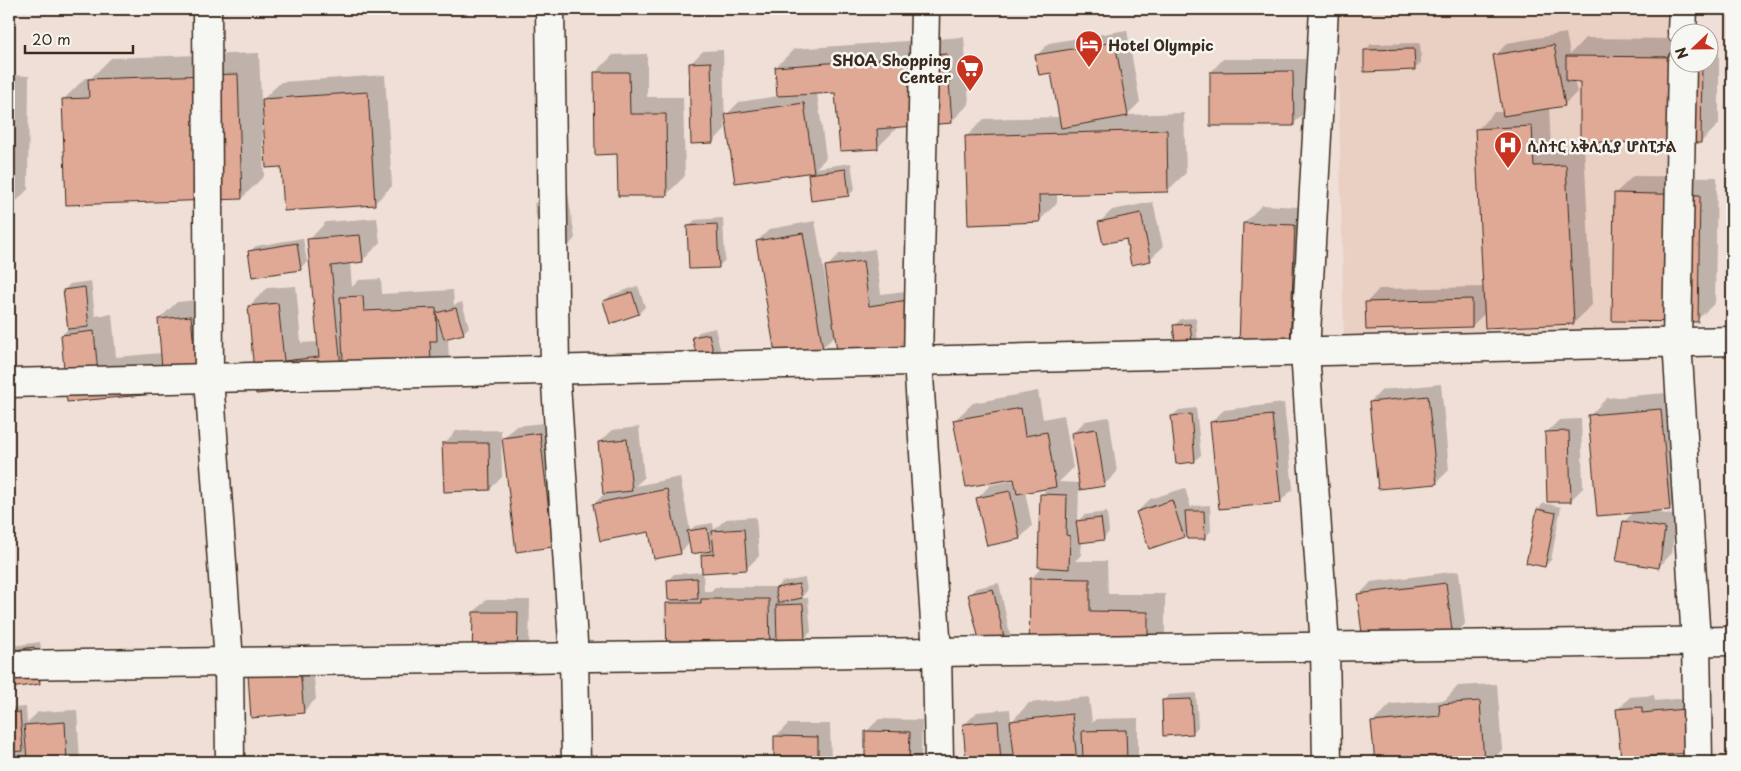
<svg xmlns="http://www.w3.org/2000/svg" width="1741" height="771" font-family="'Playpen Sans','Noto Sans Ethiopic',sans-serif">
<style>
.built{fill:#eacfc3}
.shadow{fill:#0003}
.building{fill:#dfa996;stroke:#3b2a1e}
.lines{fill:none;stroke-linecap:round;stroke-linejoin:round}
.street-casing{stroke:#3b2a1e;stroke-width:31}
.street{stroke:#f6f6f2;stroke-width:28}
.labels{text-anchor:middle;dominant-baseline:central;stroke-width:5;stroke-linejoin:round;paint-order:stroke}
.poi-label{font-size:15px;font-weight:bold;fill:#3b2a1e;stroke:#f6f6f2;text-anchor:start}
</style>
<rect width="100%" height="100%" fill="#efdfd6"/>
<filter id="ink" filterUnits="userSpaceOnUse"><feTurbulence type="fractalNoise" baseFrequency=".02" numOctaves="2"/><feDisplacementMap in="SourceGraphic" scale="10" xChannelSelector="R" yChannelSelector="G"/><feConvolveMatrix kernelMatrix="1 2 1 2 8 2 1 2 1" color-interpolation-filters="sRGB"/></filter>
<g filter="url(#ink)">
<polygon class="built" points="1337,9 1670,9 1680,329 1344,335"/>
<g class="shadow">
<polygon points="1127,30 1140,102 1127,115 1184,113 1186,173 1168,190 1057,193 1057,203 1039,221 966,137 984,119 1060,117 1052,72 1036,56 1049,43"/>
<polygon points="1566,33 1570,54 1585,38 1678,39 1678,62 1708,62 1708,40 1719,40 1719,124 1701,142 1581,80 1574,80 1577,92 1564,105 1549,107 1551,149 1584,147 1592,305 1574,323 1486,327 1486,312 1472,326 1367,302 1379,289 1484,287 1477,130 1494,112 1504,112 1495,56 1507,43"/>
<polygon points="964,37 969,104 951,122 895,126 896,129 878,147 836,91 817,93 826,158 816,168 851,163 855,189 849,195 812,200 809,174 813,171 726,115 739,102 778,96 776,67 794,49"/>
<polygon points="1420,43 1421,63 1414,69 1365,51 1371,44"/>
<polygon points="723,50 725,129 713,142 690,64 703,51"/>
<polygon points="259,53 261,101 281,82 385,75 392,186 374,204 282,166 264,115 262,115 264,176 242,198 63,100 85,78 91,78 111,58"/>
<polygon points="647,54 647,97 683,97 685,176 667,194 619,153 595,73 613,55"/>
<polygon points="1223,59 1305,59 1306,112 1293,124 1211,72"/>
<polygon points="9,75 29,76 28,189 11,207 9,207"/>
<polygon points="1633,176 1717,177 1715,303 1697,320 1615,194"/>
<polygon points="568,194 575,238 569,245 542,249 534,204 540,198"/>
<polygon points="1153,202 1163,247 1150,259 1127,237 1100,222 1112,210"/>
<polygon points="1262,205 1313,208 1308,329 1290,346 1244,223"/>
<polygon points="377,218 380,243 362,261 350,262 352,287 359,280 381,279 382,294 453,290 454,305 462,302 469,327 463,333 448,337 449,364 374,359 359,359 360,367 257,393 249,306 267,288 296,286 301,343 319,342 309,240 326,222"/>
<polygon points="723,218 725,260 719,266 688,226 695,220"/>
<polygon points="815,221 829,300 831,300 827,267 839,254 875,249 881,294 921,289 927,334 836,335 822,348 757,241 770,229"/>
<polygon points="303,238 307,262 300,268 249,252 256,246"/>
<polygon points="91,281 95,316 112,314 116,357 162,353 159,319 177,302 208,299 215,371 68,400 62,335 69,328 64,290 70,284"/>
<polygon points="638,286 645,307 639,313 611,322 604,302 611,295"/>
<polygon points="1196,318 1198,343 1192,349 1175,325 1181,319"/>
<polygon points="715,328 722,357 716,363 693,338 699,332"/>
<polygon points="1441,384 1449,470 1436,483 1370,402 1382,390"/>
<polygon points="1038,391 1043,419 1064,415 1073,468 1059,482 1080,483 1072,434 1085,421 1109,417 1117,472 1104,485 1079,489 1078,521 1084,515 1107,512 1109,532 1103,539 1082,541 1081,555 1075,561 1107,561 1108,594 1165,594 1165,642 1147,659 1031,579 1043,566 1041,495 1049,487 1025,491 1032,526 1020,538 978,498 990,485 1016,480 955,420 973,403"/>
<polygon points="1678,392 1687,491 1669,509 1651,511 1677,516 1671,554 1659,567 1624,522 1633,512 1589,416 1607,398"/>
<polygon points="1284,403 1293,489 1280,502 1211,422 1224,410"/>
<polygon points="1196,408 1201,455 1194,461 1172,416 1179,410"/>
<polygon points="1581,419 1583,488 1570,501 1547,432 1559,420"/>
<polygon points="552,422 553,546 517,550 504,438 516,426"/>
<polygon points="639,427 644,478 635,486 680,477 690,530 695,526 713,523 714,530 726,519 756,517 759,556 746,569 702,556 708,550 690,542 680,553 650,530 594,504 604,494 599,442 612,430"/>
<polygon points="501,430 502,477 490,489 444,444 456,431"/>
<polygon points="1185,488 1191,508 1193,506 1210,505 1211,531 1205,537 1188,532 1184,536 1137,512 1150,499"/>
<polygon points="1544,503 1561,507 1551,560 1545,566 1528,562 1538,509"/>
<polygon points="1459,571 1465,624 1453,637 1359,595 1371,582"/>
<polygon points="703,572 704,591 711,591 715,587 777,587 782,582 805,578 807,591 800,598 808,598 811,632 804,638 781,639 769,651 668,604 672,599 668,580 674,574"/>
<polygon points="999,583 1010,635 1004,641 969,595 976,588"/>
<polygon points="486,600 530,600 529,647 517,659 474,612"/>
<polygon points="40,642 46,676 39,683 9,670 9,650 12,646"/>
<polygon points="312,657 316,699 303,712 252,716"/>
<polygon points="1497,684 1502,750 1490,762 1376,762 1373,722 1391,704 1445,700 1458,686"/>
<polygon points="1196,693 1198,727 1192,733 1163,701 1169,695"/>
<polygon points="1654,695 1655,701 1707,696 1711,738 1618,709 1630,697"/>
<polygon points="1089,697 1092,723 1096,719 1138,718 1138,762 968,762 965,724 977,712 1010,709 1011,722 1029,703"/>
<polygon points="26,707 27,723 38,712 77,710 80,762 9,762 9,756 14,750 9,751 9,708"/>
<polygon points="879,719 922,720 921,760 918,762 867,762 867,731"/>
<polygon points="788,724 830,724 831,762 776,762 775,737"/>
</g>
<g class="building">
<polygon points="1115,42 1128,116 1061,128 1051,73 1039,75 1035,55"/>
<polygon points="1554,45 1565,106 1503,116 1493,55"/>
<polygon points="1414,49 1415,70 1364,72 1364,50"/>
<polygon points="947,54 952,123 877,129 878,149 840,151 835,93 777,96 775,67"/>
<polygon points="1566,56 1678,57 1678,62 1702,62 1701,143 1580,142 1580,82 1566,81"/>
<polygon points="711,62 713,143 691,144 689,63"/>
<polygon points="1293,71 1294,126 1210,126 1210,72"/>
<polygon points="594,72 629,72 630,114 666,114 667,196 618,196 617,154 595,155"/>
<polygon points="238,74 242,199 66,205 62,99 89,98 88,79"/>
<polygon points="368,92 375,205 284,211 281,167 266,168 262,99"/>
<polygon points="9,93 12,93 11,208 9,208"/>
<polygon points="804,103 814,172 735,183 725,114"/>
<polygon points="1532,126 1534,166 1566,165 1574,324 1485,328 1475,129"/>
<polygon points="1167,130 1168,192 1039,195 1040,222 968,225 965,136"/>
<polygon points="846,169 849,196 811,201 808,174"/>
<polygon points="1614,193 1700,195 1698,322 1612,321"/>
<polygon points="1141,213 1151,261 1131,265 1126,239 1103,244 1098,222"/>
<polygon points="1243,223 1295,225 1290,348 1239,346"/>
<polygon points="717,224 719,268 689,269 687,226"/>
<polygon points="803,233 823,350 776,359 756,241"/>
<polygon points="360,235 363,262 331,266 343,386 256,394 248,306 278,303 284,361 319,357 307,239"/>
<polygon points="297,243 301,270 252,277 248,251"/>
<polygon points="863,261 869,306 908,300 915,348 838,358 825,266"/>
<polygon points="85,287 89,327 68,329 63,290"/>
<polygon points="632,292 639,314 610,324 603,301"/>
<polygon points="363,296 364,311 436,308 437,341 430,341 432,383 374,385 373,360 343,361 340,297"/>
<polygon points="1472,299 1472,327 1366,330 1365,302"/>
<polygon points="456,308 464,334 444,339 436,313"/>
<polygon points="191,316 198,390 67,402 61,335 94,331 98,374 162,368 158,319"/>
<polygon points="1190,324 1193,350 1176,351 1173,325"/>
<polygon points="709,334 716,365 700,369 692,337"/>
<polygon points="1428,396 1437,484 1378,489 1369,402"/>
<polygon points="1021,408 1025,436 1047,432 1056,487 1017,494 1014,479 966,487 953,420"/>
<polygon points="1661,409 1670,510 1597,516 1588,415"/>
<polygon points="1191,414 1195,462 1176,464 1171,416"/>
<polygon points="1272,415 1281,503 1219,509 1210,422"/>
<polygon points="1096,429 1105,486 1080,490 1071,433"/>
<polygon points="1569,431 1571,502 1547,502 1545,432"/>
<polygon points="540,433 553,547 516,552 502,438"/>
<polygon points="627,439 632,491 603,494 598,442"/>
<polygon points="442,443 489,443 490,490 444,492"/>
<polygon points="667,489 681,554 654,559 649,532 600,541 593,504"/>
<polygon points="1010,491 1020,539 987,546 976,498"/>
<polygon points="1040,494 1067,495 1066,535 1070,536 1069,569 1038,567"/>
<polygon points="1172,500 1184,537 1149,549 1136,512"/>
<polygon points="1537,509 1556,513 1545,567 1526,563"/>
<polygon points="1185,511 1204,511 1205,539 1187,539"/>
<polygon points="1101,518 1104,540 1079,543 1076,521"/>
<polygon points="1623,521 1665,528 1659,568 1616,561"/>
<polygon points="707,528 711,551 691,554 687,531"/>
<polygon points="744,529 747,570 702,573 701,555 714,554 712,531"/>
<polygon points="697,578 698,599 668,600 667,580"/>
<polygon points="1030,578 1090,579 1090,611 1148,612 1148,661 1029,660"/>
<polygon points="1446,583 1453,638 1364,649 1357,594"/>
<polygon points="799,584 802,598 778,603 775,588"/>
<polygon points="993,589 1005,642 981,648 968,594"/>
<polygon points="701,599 769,599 770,652 667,668 666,603 701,603"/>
<polygon points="803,604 805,640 777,641 776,605"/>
<polygon points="473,612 518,612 517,661 472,660"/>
<polygon points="34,647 40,684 10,688 9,651"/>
<polygon points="300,669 304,713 251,718 248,674"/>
<polygon points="1191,699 1193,734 1163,736 1162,700"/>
<polygon points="1480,701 1484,762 1375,762 1371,722 1440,716 1439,704"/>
<polygon points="1642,707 1642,713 1695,708 1699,752 1621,759 1616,709"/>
<polygon points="20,712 23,751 9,752 9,713"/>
<polygon points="1072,714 1077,762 1015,762 1010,721"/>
<polygon points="998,721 1001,762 966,762 963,724"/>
<polygon points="65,722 67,762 9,762 9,760 27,759 24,725"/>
<polygon points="1126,730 1127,762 1083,762 1082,731"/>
<polygon points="865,731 910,732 909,762 865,762"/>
<polygon points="774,736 818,737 818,762 774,762"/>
</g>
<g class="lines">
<g class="street-casing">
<g id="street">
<polyline points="207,9 209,378 229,662 230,762"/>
<polyline points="550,9 555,369 574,657 576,762"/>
<polyline points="925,9 918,361 937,652 939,762"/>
<polyline points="1324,9 1305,352 1325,647 1327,762"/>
<polyline points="1682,32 1683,9"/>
<polyline points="1682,62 1677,342 1696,641 1698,762"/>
<polyline points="9,383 1732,341"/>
<polyline points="9,665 1732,641"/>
</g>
</g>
<use href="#street" class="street"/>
</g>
</g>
<defs>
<g id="hotel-pin" transform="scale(1.4375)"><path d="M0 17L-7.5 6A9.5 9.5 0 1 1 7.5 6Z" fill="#c8321e" stroke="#f6f6f2"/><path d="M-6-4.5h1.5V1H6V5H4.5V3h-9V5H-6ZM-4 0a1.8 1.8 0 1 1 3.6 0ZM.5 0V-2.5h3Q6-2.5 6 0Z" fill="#fff"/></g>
<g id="supermarket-pin" transform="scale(1.4375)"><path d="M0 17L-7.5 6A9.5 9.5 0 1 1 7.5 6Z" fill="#c8321e" stroke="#f6f6f2"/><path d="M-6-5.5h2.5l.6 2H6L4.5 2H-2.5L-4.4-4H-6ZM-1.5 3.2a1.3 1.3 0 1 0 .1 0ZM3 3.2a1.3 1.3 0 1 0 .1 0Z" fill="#fff"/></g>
<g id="hospital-pin" transform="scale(1.4375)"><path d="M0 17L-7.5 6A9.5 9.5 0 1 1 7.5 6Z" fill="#c8321e" stroke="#f6f6f2"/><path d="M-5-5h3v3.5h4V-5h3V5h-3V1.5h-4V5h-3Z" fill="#fff"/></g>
</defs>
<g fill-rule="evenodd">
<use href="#hotel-pin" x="1089" y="44"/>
<use href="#supermarket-pin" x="970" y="68"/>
<use href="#hospital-pin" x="1508" y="145"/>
</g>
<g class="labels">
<g class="poi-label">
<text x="1108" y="44">Hotel Olympic</text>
<text x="951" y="59" text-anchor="end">SHOA Shopping<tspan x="951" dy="17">Center</tspan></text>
<text x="1527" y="145">ሲስተር አቅሊሲያ ሆስፒታል</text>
</g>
</g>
<rect width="1741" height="771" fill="none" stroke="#f6f6f2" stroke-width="30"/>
<rect x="15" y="15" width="1711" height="741" fill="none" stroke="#3b2a1e" stroke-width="2" filter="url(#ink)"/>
<g transform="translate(1694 48) rotate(248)"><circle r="24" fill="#f6f6f2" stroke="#aba49d"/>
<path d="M0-4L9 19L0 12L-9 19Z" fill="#c8321e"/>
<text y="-8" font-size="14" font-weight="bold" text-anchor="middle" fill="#3b2a1e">N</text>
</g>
<path d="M25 45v8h108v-8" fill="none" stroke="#3b2a1e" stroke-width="2.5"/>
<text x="32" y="45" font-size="15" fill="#3b2a1e" stroke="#f6f6f2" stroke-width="4" paint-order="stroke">20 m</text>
</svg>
